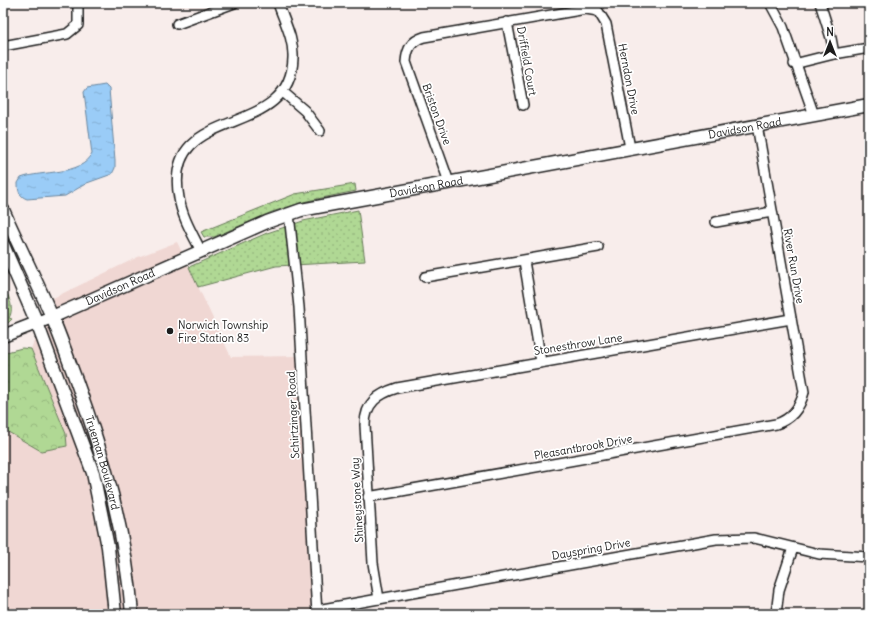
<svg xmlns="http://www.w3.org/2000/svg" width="872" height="617" font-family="Delius,sans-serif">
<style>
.built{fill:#f0d7d3}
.grass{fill:url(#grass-dots);stroke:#667a58}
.forest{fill:url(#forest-crowns);stroke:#667a58}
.water{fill:url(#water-ripples);stroke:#68869f}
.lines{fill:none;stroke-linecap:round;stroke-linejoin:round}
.minor-casing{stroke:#1c1c1c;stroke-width:12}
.secondary-casing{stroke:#1c1c1c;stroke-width:15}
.minor{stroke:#fff;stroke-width:9}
.secondary{stroke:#fff;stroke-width:12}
.poi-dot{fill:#1c1c1c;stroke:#fff;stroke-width:1.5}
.labels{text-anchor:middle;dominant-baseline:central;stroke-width:3.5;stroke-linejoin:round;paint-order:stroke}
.street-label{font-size:11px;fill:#1c1c1c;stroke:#fff}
.poi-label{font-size:11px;fill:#1c1c1c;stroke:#fff;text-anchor:start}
</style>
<defs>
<pattern id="grass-dots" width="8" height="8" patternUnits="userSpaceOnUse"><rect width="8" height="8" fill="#b0d894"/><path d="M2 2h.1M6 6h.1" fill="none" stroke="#97b97f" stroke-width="1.8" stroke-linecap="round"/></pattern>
<pattern id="forest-crowns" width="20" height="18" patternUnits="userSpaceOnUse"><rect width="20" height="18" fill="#b0d894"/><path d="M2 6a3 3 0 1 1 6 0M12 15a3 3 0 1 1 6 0" fill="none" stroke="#97b97f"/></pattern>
<pattern id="water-ripples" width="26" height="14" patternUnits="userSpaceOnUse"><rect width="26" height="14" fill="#9accf7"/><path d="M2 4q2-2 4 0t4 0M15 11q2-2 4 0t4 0" fill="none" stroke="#84afd3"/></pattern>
</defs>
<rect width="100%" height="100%" fill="#f8edeb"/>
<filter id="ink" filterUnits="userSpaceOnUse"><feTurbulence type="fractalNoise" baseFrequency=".025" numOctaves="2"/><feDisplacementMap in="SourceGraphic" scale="8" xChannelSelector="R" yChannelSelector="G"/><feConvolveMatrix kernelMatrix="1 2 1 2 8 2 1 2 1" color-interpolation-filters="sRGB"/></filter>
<g filter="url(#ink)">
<polygon class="built" points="177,242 231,357 298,356 313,614 3,614 3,429 41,451 67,446 66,434 31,349 49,300 138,257"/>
<g class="grass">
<polygon points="355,184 356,191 307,201 272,212 214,237 204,237 201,232 295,194"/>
<polygon points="358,210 365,261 276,266 198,287 189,267 267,233 303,221"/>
<path d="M3,285C8,296 15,307 9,318L12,319L3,328Z"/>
</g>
<polygon class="forest" points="22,348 31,349 66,434 67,446 41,451 3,429 3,353"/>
<path class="water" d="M105,85L109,89L115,161V168L112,174L87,183L65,196L27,199C19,196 18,191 18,183L21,178C42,170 81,176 92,154L84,92L87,88Z"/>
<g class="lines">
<g class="minor-casing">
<g id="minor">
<polyline points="770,3 783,27 814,115"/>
<polyline points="820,3 831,38 834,54"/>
<polyline points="507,22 523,105"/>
<polyline points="177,24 234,3"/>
<polyline points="3,46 67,34 78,25 78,3"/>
<polyline points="794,64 834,54 869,48"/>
<polyline points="283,92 305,111 320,131"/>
<path d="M449,182L406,62C407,49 411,41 424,37L586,9L598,11L606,24L630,148"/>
<polyline points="289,214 299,307 317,614"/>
<polyline points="716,222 772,212"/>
<path d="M201,251C193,235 182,217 179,198C161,101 291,143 293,58C294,39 284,21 278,3"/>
<polyline points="524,261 541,362"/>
<polyline points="425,277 598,247"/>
<path d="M368,497L776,424C792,419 800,408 804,392L757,125"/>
<path d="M379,599L373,563L365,425C365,403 378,394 397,388L791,319"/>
<polyline points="317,610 716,539 754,538 819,554 869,557"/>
<polyline points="776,614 779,590 793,548"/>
</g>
</g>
<g class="secondary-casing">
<g id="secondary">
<path id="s1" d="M3,210C19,246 37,282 52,317C61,338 68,359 76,380C104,456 126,533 132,614"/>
<polyline points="3,245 37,323 93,473 108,547 115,614"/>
<path id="s2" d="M3,336L52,317L267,222L301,210L869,105"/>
</g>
</g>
<use href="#minor" class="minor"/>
<use href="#secondary" class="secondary"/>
</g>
</g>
<circle class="poi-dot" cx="170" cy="331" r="4"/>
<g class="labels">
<g class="street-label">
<text transform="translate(527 61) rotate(80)">Driffield Court</text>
<text transform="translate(629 79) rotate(79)">Herndon Drive</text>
<text transform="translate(437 114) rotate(70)">Briston Drive</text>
<text stroke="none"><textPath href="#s2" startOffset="775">Davidson Road</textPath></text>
<text stroke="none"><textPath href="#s2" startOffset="451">Davidson Road</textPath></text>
<text transform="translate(794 266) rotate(80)">River Run Drive</text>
<text stroke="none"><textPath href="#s2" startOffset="127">Davidson Road</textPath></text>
<text transform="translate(578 344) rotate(-9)">Stonesthrow Lane</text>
<text transform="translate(293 415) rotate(-93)">Schirtzinger Road</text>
<text transform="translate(583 447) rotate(-10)">Pleasantbrook Drive</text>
<text stroke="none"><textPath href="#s1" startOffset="272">Trueman Boulevard</textPath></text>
<text transform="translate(357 500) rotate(-93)">Shineystone Way</text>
<text transform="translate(591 549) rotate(-10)">Dayspring Drive</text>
</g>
<g class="poi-label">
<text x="178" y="325">Norwich Township<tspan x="178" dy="13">Fire Station 83</tspan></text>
</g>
</g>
<rect width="872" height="617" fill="none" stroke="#fff" stroke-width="16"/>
<rect x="8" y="8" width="856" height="601" fill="none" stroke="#1c1c1c" stroke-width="1.5" filter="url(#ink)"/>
<g transform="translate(830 42)" stroke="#ffffff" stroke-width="3" paint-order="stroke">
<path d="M0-3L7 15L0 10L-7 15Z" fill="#1c1c1c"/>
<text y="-6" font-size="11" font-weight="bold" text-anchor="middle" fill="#1c1c1c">N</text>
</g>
</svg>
